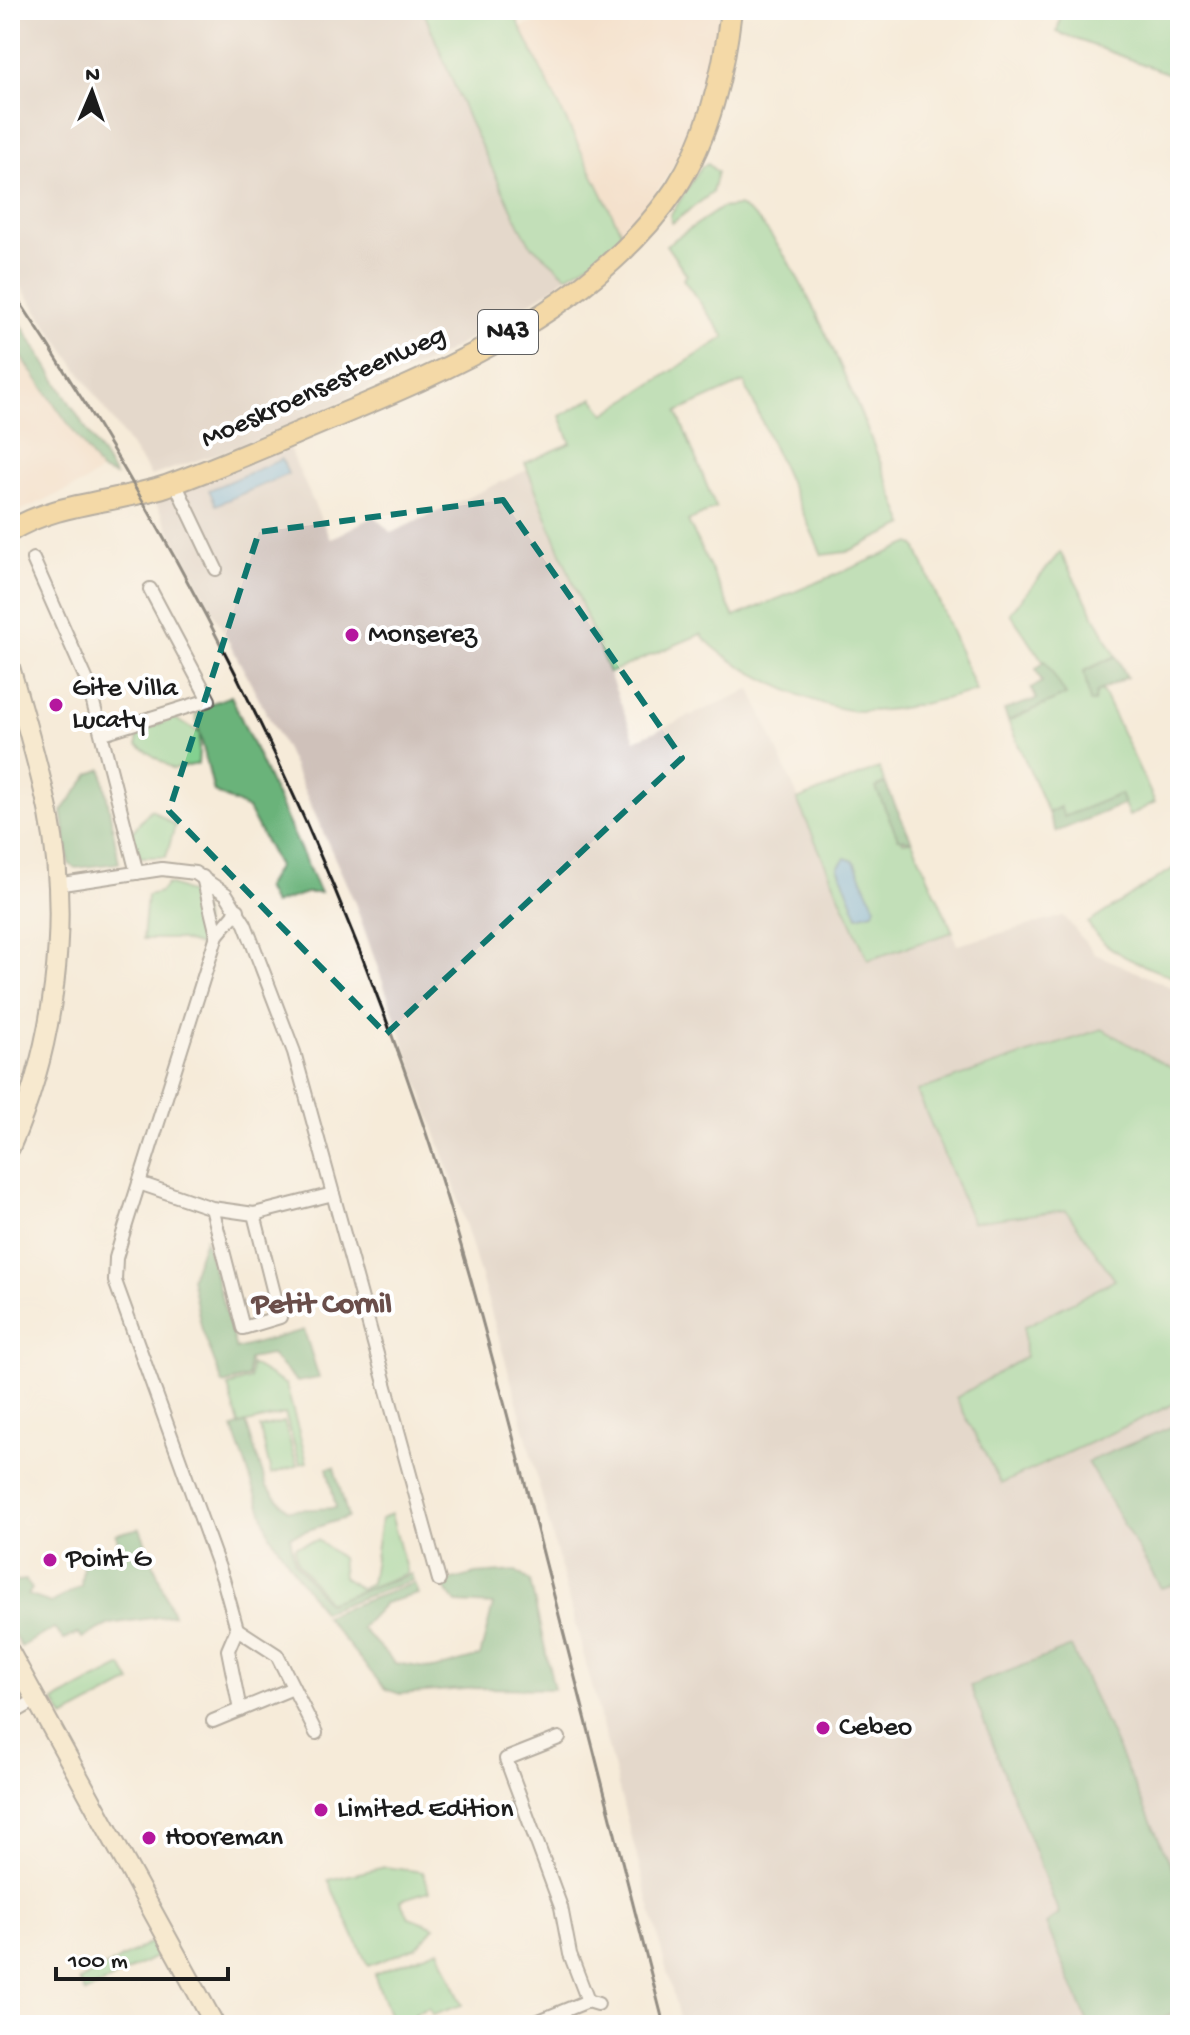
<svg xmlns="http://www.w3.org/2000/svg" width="1190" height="2035" font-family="'Gochi Hand',sans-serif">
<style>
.built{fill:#f2d5bd}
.industrial{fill:#cfc1ba}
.green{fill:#83d190;stroke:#507656;stroke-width:2}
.forest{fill:#6ab37a;stroke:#43684b;stroke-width:2}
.water{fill:#5ea9d7;stroke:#3d627a;stroke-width:2}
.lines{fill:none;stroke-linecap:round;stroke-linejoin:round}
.minor-casing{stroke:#68645e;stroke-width:16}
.secondary-casing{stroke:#68645e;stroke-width:22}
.primary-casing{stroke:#68645e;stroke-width:24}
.minor{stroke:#fff;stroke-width:12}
.secondary{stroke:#f9e7c3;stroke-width:18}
.primary{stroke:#f1c36a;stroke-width:20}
.rail{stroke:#1c1c1c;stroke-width:3}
.marked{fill:none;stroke:#0f766e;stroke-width:6;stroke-dasharray:16 10;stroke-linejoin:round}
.poi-dot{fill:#b5179e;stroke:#fff;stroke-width:3}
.labels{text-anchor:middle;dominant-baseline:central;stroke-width:8;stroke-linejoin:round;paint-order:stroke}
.shield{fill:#fff;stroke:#606060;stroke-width:2}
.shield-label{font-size:26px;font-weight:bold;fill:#1c1c1c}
.street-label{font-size:28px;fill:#1c1c1c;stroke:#fff}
.poi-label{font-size:28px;fill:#1c1c1c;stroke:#fff;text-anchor:start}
.neighbourhood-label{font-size:30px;font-weight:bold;fill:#6a4e4a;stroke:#fff}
</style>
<rect width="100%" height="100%" fill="#fff"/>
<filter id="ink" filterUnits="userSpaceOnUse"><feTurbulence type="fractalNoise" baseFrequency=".0125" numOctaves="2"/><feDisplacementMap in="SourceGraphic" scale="16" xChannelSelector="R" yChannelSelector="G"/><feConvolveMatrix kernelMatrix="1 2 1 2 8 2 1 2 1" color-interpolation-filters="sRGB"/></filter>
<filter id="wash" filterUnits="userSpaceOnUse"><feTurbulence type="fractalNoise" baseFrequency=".006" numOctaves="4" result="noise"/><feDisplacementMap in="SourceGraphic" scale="32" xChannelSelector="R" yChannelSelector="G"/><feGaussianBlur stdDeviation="1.8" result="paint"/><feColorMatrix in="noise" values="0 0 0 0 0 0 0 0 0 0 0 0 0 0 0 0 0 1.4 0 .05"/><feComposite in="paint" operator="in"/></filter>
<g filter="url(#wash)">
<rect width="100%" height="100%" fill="#f6ebd9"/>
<g class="built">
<polygon points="572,10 720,10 713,66 699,115 680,156 643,213 622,234 521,27"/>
<polygon points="10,340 101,471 82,484 10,515"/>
</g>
<g class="industrial">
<polygon points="10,10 423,10 469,121 520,226 531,244 567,276 549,291 444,354 253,442 151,476 10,271"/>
<polygon points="288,446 330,539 374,516 391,533 529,469 635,740 751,689 868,959 953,932 957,945 1064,916 1095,954 1180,991 1180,2025 681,2025 515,1394 454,1185 355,903 286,750 155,502"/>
</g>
<g class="green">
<polygon points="423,10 512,10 622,234 596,259 567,276 530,244 520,226 469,121"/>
<polygon points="1062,10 1180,10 1180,78 1057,32"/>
<polygon points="708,164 717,172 712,193 672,223 670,216 701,167"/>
<path d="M738,206C793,223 881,465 905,525L847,552L822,555L744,382L677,412L716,508L688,521L734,617L911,543L916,546L976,691C938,700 899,712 860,711C822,711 723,665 701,634L609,673L525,463L571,443L560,416L593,398L605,414L725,337L683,279L687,275L666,245L721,208Z"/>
<polygon points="1060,552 1116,656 1084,671 1097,692 1102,690 1155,802 1129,816 1120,794 1064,817 1059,808 1048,813 1008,721 1066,695 1010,613"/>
<polygon points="174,718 200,733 198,764 173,769 137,745 137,734"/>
<polygon points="879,768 885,783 877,787 903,842 912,841 953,932 868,960 797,800"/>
<polygon points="151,809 175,826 166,857 140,857 132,832"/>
<path d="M1180,864V980C1148,967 1105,955 1088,923Z"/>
<path d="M167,884C204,894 208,910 200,946L177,939H143L147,895L160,892Z"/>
<polygon points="1102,1029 1180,1073 1180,1401 1001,1484 956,1398 1025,1357 1024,1327 1115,1280 1066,1210 972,1222 917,1091"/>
<polygon points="251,1364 286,1385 307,1462 300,1464 285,1414 239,1425 228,1386 250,1379"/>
<polygon points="284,1422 297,1466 271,1474 260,1428"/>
<polygon points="391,1514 407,1573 329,1603 297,1561 295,1546 318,1540 341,1558 343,1577 360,1589 371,1583 381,1519"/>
<polygon points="122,1666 131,1682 64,1718 54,1701"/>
<polygon points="385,1867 423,1872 429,1891 400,1900 409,1917 435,1927 417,1947 368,1966 328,1880"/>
<polygon points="154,1941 161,1954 86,1993 79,1981"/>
<polygon points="439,1949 462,2005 433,2015 429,2008 415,2013 417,2020 409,2025 393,2025 374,1974"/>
</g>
<g class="forest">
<polygon points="10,306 115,476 101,471 10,340"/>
<polygon points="1116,656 1127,677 1097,692 1094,702 1090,702 1084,671"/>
<polygon points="1045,661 1066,695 1008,721 1004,710 1037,699 1031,689 1042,682 1036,669"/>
<polygon points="231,696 320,893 306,893 273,904 265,888 278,866 248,809 214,792 194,710"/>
<polygon points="102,769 119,863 76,868 69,864 62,811 90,774"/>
<polygon points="885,783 912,841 898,838 876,788"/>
<polygon points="1120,794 1124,804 1056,832 1048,813 1060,807 1064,817"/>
<polygon points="205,1239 236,1349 304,1330 319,1378 297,1382 271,1355 249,1359 248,1377 223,1384 202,1330 191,1278"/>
<polygon points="246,1423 267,1487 288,1510 336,1508 327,1468 334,1467 348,1517 290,1536 295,1562 327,1603 411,1574 413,1580 322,1612 270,1535 233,1428"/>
<polygon points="1180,1423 1180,1583 1161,1588 1087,1462"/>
<polygon points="140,1528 173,1615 110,1624 82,1638 79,1633 64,1640 54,1628 21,1647 10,1628 10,1582 26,1580 32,1589 28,1595 51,1603 81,1586 83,1563 121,1554 116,1534"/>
<polygon points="516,1571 530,1581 554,1689 478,1688 400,1694 385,1689 324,1616 414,1583 418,1594 385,1603 361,1628 395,1663 433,1669 480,1656 493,1605 456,1603 441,1583 475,1574"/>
<polygon points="1071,1647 1180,1885 1180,2010 1144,2025 1089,2025 1046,1924 1059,1914 970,1686"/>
</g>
<g class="water">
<polygon points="282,459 288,474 216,505 209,490"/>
<polygon points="845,858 854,861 875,906 873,912 858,916 838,867"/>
</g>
</g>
<g filter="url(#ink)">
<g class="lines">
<g class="minor-casing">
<g id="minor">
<polyline points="175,483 216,569"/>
<polyline points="33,559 88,683 137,873"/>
<polyline points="103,733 209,700 150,589"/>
<polyline points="203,877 217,935"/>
<polyline points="56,885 162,869 195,873 226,894 245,924 294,1052 439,1580"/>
<polyline points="238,910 217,935 123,1234 116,1258 115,1281 223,1579 237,1629 228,1650 240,1710"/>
<polyline points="139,1183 212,1208 243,1328 280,1317 254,1214 212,1208"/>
<polyline points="254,1214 333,1194"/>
<polyline points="237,1629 277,1655 316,1733"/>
<polyline points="10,1715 36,1700"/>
<polyline points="213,1721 293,1688"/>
<polyline points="559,1738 506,1759 561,1907 570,1954 588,2001"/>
<polyline points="529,2025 588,2001 598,2004"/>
</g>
</g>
<g class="secondary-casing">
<g id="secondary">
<path d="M10,667C24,716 39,765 49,814C71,923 54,1048 10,1148"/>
<polyline points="10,1652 215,2025"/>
</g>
</g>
<g class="primary-casing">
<path id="primary" d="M10,531C57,502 114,503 166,486C219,467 271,444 323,422C451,369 596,307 676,188C710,135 724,71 731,10"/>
</g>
<use href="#minor" class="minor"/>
<use href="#secondary" class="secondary"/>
<use href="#primary" class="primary"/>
<path class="rail" d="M10,287C184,547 325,830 424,1127C466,1252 498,1379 531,1506C576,1679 620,1852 664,2025"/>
</g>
</g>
<path d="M0 0H1190V2035H0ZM503,500L682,758L386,1034L169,811L259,532Z" fill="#f6ebd9" fill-opacity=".55" fill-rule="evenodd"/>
<path class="marked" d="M503,500L682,758L386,1034L169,811L259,532Z"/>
<g class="poi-dot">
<circle cx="352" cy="635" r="8"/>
<circle cx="56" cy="705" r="8"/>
<circle cx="50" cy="1560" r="8"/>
<circle cx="823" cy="1728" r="8"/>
<circle cx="321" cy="1810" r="8"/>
<circle cx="149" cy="1838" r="8"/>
</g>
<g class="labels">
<rect class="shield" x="478" y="310" width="60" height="44" rx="6"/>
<g class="shield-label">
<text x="508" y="332">N43</text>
</g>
<g class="street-label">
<text transform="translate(324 388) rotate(-24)">Moeskroensesteenweg</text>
</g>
<g class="poi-label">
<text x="368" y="635">Monserez</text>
<text x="72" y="689">Gite Villa<tspan x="72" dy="32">Lucaty</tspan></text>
<text x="66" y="1560">Point G</text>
<text x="839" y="1728">Cebeo</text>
<text x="337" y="1810">Limited Edition</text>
<text x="165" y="1838">Hooreman</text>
</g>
<g class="neighbourhood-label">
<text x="322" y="1306">Petit Cornil</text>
</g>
</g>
<rect width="1190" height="2035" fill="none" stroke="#fff" stroke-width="40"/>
<g transform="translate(92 92) rotate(2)" stroke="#ffffff" stroke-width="6" paint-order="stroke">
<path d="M0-6L14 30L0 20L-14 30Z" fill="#1c1c1c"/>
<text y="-12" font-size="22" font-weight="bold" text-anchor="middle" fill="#1c1c1c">N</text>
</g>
<path d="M56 1967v12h172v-12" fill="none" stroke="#1c1c1c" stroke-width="4"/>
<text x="68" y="1967" font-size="24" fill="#1c1c1c" stroke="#ffffff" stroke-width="6" paint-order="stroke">100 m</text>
</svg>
